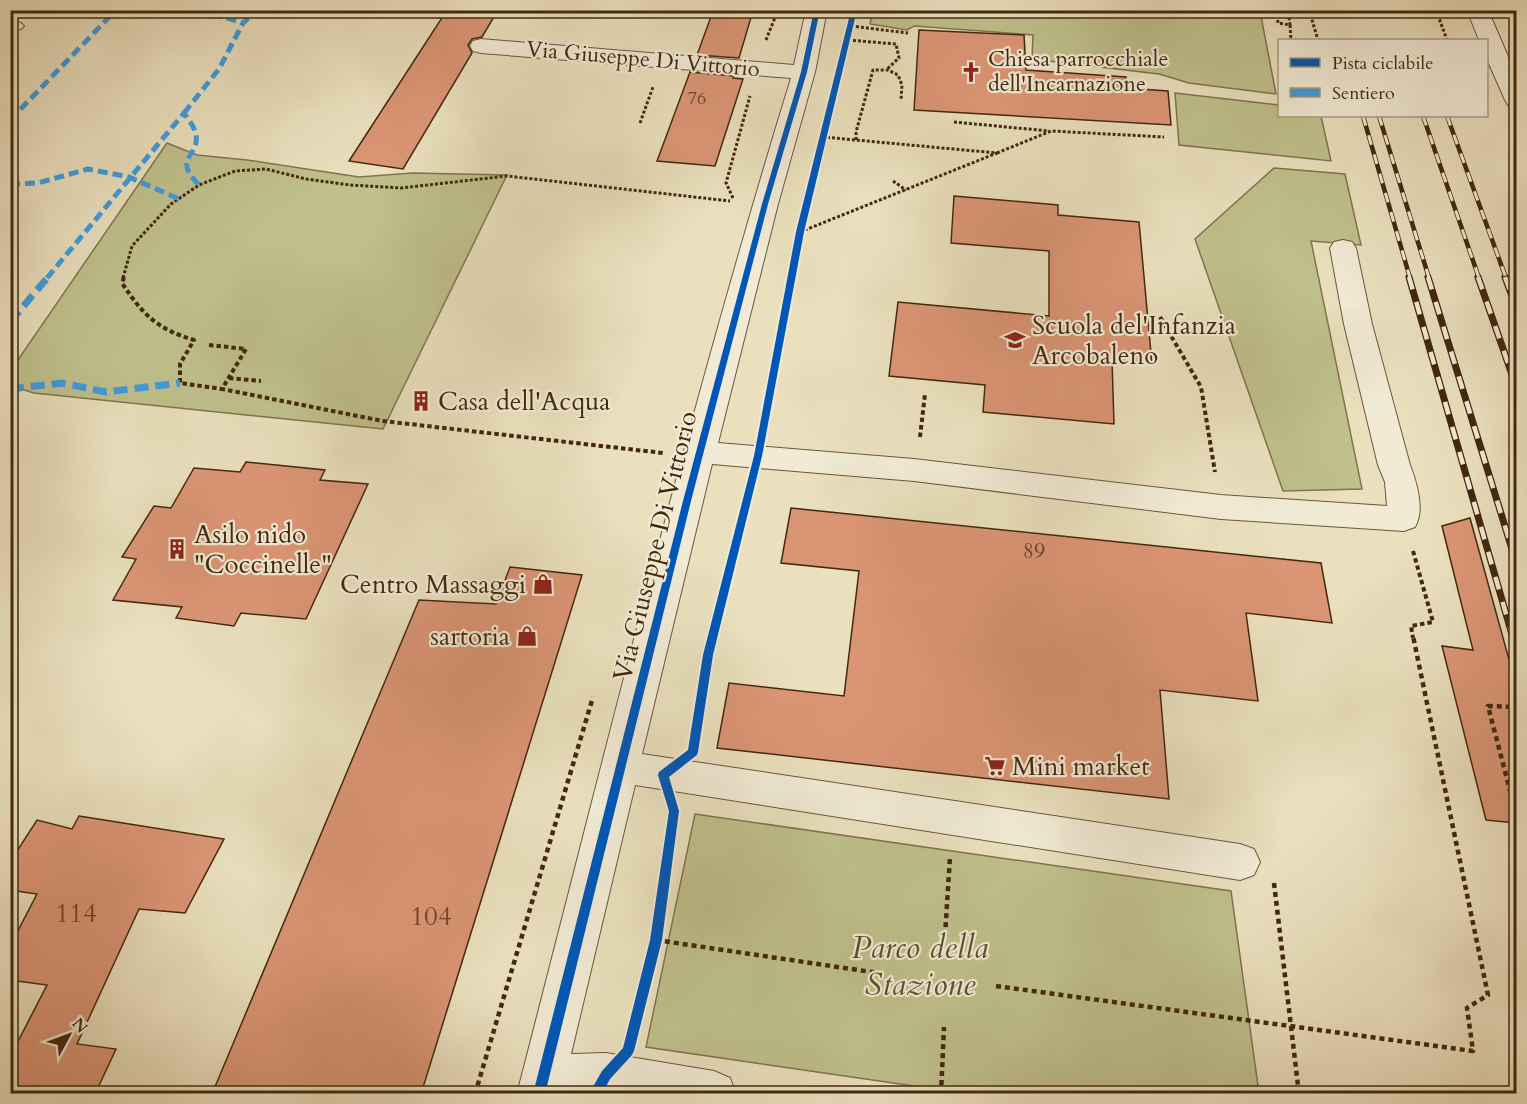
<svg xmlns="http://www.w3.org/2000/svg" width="1527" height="1104" font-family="Cardo,serif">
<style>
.green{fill:#bfc08c;stroke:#81744d;stroke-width:1.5}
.building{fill:#db9575;stroke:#43280e;stroke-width:1.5}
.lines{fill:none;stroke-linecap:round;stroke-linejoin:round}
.service-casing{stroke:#6d563a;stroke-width:2}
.minor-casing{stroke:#6d563a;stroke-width:2}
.path-far2{stroke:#43280e;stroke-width:3;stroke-dasharray:3 2;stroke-linecap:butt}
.path-far1{stroke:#43280e;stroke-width:4;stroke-dasharray:4.5 3;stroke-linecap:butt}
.path{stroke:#43280e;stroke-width:4.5;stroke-dasharray:5 4;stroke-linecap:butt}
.service{fill:#f1ebd5;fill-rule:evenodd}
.minor{fill:#f1ebd5;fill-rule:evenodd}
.rail-far2-casing{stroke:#43280e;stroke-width:4.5}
.rail-far1-casing{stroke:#43280e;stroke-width:7}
.rail-casing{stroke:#43280e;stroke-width:8}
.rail-far2{stroke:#f1ebd5;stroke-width:3;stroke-dasharray:10;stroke-linecap:butt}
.rail-far1{stroke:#f1ebd5;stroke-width:4.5;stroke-dasharray:13;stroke-linecap:butt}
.rail{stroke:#f1ebd5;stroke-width:5;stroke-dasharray:16;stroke-linecap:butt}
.quiet-far1{stroke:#3f9cde;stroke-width:5;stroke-dasharray:10 5;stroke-linecap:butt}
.quiet{stroke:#3f9cde;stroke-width:7;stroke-dasharray:14 7;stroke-linecap:butt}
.cycleway-casing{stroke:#f1ebd5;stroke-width:4}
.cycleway{fill:#0057b8;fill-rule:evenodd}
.labels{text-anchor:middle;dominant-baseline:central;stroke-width:4.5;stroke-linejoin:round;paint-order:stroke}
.far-number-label{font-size:18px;fill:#694328}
.far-street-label{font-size:22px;fill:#43280e;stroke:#f1ebd5}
.far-poi-label{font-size:22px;fill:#43280e;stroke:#f1ebd5;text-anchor:start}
.number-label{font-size:22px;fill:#694328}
.poi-label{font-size:26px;fill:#43280e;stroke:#f1ebd5;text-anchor:start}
.street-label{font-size:26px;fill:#43280e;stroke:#f1ebd5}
.near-number-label{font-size:27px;fill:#694328}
.near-park-label{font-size:32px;font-style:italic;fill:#624e2e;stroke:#f1ebd5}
</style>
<rect width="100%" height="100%" fill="#eae0be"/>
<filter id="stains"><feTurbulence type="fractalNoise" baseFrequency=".00333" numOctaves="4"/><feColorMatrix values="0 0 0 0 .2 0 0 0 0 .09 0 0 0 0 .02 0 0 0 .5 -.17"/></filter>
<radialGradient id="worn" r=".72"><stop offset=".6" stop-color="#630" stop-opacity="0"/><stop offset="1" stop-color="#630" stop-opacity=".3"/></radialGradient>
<g class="green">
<polygon points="873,10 1260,11 1276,94 1189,83 1159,74 1032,59 1033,35 914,26 907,30 870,24"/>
<polygon points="1175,93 1279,105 1280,116 1321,116 1331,161 1179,145"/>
<polygon points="167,143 197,155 247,160 359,177 412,173 507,175 383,429 34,393 11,386 11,370"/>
<polygon points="1274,168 1345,174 1361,245 1311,241 1362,489 1283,491 1195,239"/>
<polygon points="695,814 1231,891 1259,1093 962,1093 646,1047"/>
</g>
<g class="building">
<polygon points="447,10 498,10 482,37 472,39 468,45 472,53 403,169 349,161"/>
<polygon points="713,11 752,14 739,58 697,55"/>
<polygon points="919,30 1024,35 1026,70 1126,77 1126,88 1168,91 1171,125 914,110"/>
<polygon points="690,72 734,76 733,78 743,79 715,166 657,161"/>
<polygon points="954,196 1058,205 1058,215 1139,222 1152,364 1112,360 1114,424 983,412 985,385 889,376 898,302 1049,316 1049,251 951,243"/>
<polygon points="246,462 325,470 320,480 368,484 306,619 241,613 234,626 176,618 182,607 113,600 136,559 122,557 154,506 171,508 194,468 240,472"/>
<polygon points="791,508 1321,563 1332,623 1246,613 1258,701 1160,690 1169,799 717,748 729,683 844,696 859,571 781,563"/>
<polygon points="1470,518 1516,685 1516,823 1486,820 1442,646 1473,650 1442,526"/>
<polygon points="510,567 582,575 421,1094 212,1094 419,600 496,604"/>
<polygon points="79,816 224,839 185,913 139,909 77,1044 116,1049 95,1094 10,1094 10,1057 47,985 10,980 10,946 37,894 10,890 10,862 37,820 72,829"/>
</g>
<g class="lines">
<g class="service-casing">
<polygon id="service" points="10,21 21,23 24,26 21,29 10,31"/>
</g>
<g class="minor-casing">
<g id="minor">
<path d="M806,10H827L815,72L778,204L718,443L914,459L1221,495L1387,506L1385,482L1378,465L1344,324L1330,248L1334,242L1343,240L1352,242L1356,248L1372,324L1410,465C1417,483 1425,510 1415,527L1404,531L1221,519L914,481L712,464L642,754L1240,844L1254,849L1260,862L1254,875L1240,880L635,785L571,1054L606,1053L714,1071L730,1078L736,1094H517C605,754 688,413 791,78L481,53L473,51L470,46L473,41L481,39L794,65Z"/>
<polygon points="1467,10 1488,10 1516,75 1516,107 1508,105 1505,100 1486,57 1486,40 1479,40"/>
</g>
</g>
<g class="path-far2">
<polyline points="1277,10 1278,23 1290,25 1288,10"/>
<polyline points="1309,10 1318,40"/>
<polyline points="1436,10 1447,40"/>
<polyline points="1290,25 1291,40"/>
<polyline points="851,26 908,33"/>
<polyline points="766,40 778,10"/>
<polyline points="848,40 896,44 899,58 887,69"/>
<polyline points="954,122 1049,131"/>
<polyline points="640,123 653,87"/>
<polyline points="856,140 856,132 873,70 888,70 898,75 902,85 901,100"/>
<polyline points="997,153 1051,131 1164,137"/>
<polyline points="893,181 906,190"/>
<polyline points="733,198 726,183 750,96"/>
<polyline points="800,232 997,153 823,137"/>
<polyline points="123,278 132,246 171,204 199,185 235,171 266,169 306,179 350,185 401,188 507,176 730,201"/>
</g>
<g class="path-far1">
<path d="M124,277L122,283C143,315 157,329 194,340L180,364V383L222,389"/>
<polyline points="1160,317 1201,387 1215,472"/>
<polyline points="209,345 246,349 222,389 383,421 663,453"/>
<polyline points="229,378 261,381"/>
<polyline points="920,437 925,394"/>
<polyline points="1413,551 1433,622 1411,626 1413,638"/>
</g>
<g class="path">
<polyline points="1513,802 1488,706 1516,707"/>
<polyline points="1274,883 1299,1094"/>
<polyline points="945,936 950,857"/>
<polyline points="656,940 885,974"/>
<polyline points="996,986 1473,1051 1467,1008 1488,995 1413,636"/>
<polyline points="475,1094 593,697"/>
<polyline points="941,1094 944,1027"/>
</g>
<use href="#service" class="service"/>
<use href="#minor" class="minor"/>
<g class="rail-far2-casing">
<g id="rail-far2">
<polyline points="1363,116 1410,278"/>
<polyline points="1379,116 1429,278"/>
<polyline points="1423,116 1479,278"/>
<polyline points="1447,116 1506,278"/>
</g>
</g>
<g class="rail-far1-casing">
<g id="rail-far1">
<polyline points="1409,277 1513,638"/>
<polyline points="1428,277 1516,562"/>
<polyline points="1478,277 1516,386"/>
<polyline points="1505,277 1516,307"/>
</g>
</g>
<g class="rail-casing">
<polyline id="rail" points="1513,636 1516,647"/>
</g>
<use href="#rail-far2" class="rail-far2"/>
<use href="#rail-far1" class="rail-far1"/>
<use href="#rail" class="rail"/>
<g class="quiet-far1">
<polyline points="152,10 224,17 243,23"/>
<polyline points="184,113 219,69 243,23 258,10"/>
<polyline points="10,120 116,10"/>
<polyline points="10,184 38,183 88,169 129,177 179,199"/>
<path d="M47,278L184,113C188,119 194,126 196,134C200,158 171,157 199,185"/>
</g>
<g class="quiet">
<polyline points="10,322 48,277"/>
<polyline points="10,389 62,383 106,392 180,383"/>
</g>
<g class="cycleway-casing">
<g id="cycleway">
<polygon points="814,10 820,10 807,72 768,204 691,501 545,1094 533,1094 683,501 762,204 801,72"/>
<polygon points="851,10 857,10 804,232 762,456 713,655 698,752 697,755 669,777 679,811 662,940 634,1051 632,1055 610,1079 602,1094 589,1094 602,1071 623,1048 650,940 669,811 658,775 659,772 688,750 703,655 754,456 796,232"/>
</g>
</g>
<use href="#cycleway" class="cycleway"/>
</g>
<defs>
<g id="church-bare" transform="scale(1.62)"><path d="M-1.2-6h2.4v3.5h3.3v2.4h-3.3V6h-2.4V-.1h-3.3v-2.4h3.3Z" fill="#8f2418" stroke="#f1ebd5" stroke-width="2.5" paint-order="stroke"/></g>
<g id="school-bare" transform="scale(1.62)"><path d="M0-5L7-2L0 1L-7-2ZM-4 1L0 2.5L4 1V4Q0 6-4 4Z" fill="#8f2418" stroke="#f1ebd5" stroke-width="2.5" paint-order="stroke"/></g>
<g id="building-bare" transform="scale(1.62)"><path d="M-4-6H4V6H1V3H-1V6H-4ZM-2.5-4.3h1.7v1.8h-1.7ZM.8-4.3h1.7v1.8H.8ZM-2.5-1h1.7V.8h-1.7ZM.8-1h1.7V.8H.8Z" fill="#8f2418" stroke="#f1ebd5" stroke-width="2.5" paint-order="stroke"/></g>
<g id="shop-bare" transform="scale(1.62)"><path d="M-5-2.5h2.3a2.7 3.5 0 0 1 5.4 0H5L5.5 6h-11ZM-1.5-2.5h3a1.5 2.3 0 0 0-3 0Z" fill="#8f2418" stroke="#f1ebd5" stroke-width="2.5" paint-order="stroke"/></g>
<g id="supermarket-bare" transform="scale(1.62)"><path d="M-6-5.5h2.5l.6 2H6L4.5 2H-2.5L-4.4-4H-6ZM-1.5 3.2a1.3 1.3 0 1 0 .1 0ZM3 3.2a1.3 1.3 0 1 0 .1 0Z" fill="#8f2418" stroke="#f1ebd5" stroke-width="2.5" paint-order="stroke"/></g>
</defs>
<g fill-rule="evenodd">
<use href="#church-bare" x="971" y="72"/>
<use href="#school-bare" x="1015" y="340"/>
<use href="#building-bare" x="421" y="401"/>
<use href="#building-bare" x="177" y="549"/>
<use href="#shop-bare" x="543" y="584"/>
<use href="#shop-bare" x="527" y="636"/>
<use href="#supermarket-bare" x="995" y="766"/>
</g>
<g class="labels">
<g class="far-number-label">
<text x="697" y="98">76</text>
</g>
<g class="far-street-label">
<text transform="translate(643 59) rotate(5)">Via Giuseppe Di Vittorio</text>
</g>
<g class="far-poi-label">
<text x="988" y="59">Chiesa parrocchiale<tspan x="988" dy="25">dell'Incarnazione</tspan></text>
</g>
<g class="number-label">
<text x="1034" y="551">89</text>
</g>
<g class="poi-label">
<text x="1032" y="325">Scuola del'Infanzia<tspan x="1032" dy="30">Arcobaleno</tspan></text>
<text x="438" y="401">Casa dell'Acqua</text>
<text x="194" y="534">Asilo nido<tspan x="194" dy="30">"Coccinelle"</tspan></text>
<text x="526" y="584" text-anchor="end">Centro Massaggi</text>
<text x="510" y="636" text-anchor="end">sartoria</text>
<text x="1012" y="766">Mini market</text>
</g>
<g class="street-label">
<text transform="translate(655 546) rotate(-76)">Via Giuseppe Di Vittorio</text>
</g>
<g class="near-number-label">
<text x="76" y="913">114</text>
<text x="431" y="916">104</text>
</g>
<g class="near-park-label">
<text x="920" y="948">Parco della<tspan x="920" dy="37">Stazione</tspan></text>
</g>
</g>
<rect width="1527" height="1104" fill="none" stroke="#eae0be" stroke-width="36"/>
<rect x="12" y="12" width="1503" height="1080" fill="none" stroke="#43280e" stroke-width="3"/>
<rect x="18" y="18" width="1491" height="1068" fill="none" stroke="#43280e" stroke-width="1.5"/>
<rect x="1278" y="39" width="210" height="78" fill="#f1ebd5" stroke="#ab9d85" stroke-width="1.5"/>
<rect x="1290" y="58" width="30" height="9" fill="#0057b8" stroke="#ab9d85" stroke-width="1.5"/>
<text x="1332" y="69" font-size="18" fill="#43280e">Pista ciclabile</text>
<rect x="1290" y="88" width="30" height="9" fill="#3f9cde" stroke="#ab9d85" stroke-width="1.5"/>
<text x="1332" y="99" font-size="18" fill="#43280e">Sentiero</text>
<g transform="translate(69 1035) rotate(49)" stroke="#f1ebd5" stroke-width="4.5" paint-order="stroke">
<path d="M0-4.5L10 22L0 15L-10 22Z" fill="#43280e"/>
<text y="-9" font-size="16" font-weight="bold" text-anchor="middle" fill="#43280e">N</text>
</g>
<rect width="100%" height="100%" filter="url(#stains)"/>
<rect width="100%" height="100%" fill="url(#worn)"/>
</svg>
